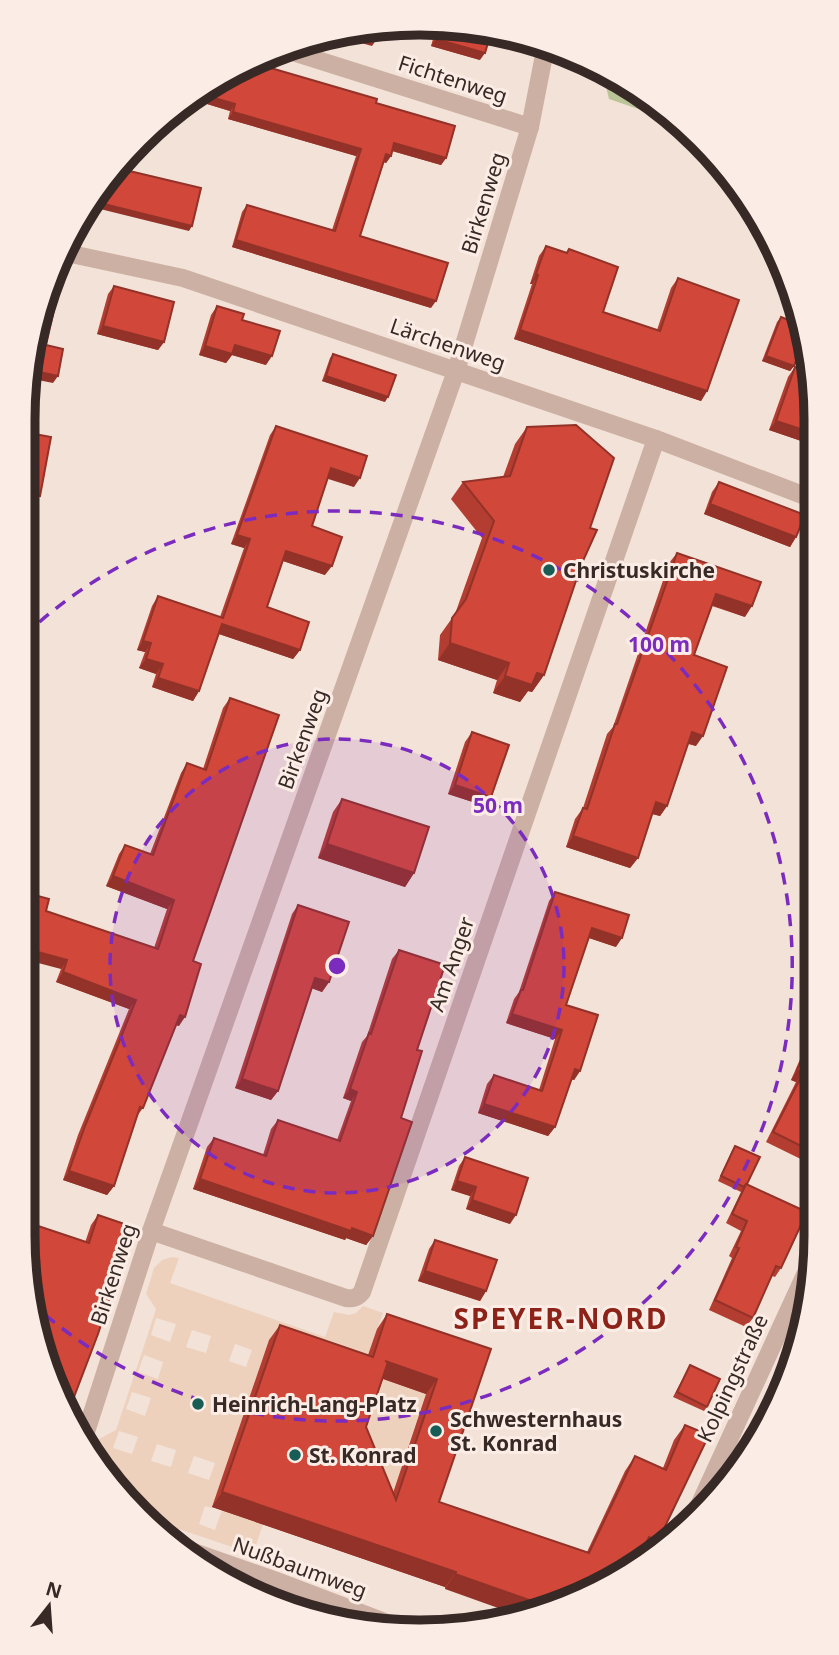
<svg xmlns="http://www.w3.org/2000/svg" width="839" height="1655" font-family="'Noto Sans',sans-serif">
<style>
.green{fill:#bbc497}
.plaza{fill:#edd1bd;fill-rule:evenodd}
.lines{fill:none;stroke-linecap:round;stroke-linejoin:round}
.minor{stroke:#ccb0a3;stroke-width:18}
.wall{fill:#b43d31;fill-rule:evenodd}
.shaded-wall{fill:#923228}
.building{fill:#d14739;stroke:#923228;stroke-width:2;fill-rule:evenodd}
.ring{fill:none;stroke:#7b2cbf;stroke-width:3.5;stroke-dasharray:12 9}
.poi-dot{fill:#185c56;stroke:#fbede5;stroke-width:2.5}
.labels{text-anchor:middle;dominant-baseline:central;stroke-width:6;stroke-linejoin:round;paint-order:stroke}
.street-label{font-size:21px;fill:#372926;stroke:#fbede5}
.poi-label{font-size:21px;font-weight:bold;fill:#372926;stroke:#fbede5;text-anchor:start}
.district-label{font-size:28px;font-weight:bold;letter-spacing:2px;fill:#8d2218;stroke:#fbede5}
.rim{fill:none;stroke:#372926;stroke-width:9}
.centre{fill:#7b2cbf;stroke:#fbede5;stroke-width:3.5}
.ring-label{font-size:21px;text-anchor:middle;font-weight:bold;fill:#7b2cbf;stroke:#fbede5;stroke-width:6;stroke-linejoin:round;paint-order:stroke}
</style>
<rect width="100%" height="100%" fill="#f3e2d8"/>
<polygon class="green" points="602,69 681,121 685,125 609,99"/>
<g class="plaza">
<path d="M172,1257L179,1258L170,1283L325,1337L334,1312L349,1315L356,1313L363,1306L383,1313L362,1372L269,1340L212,1508L205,1506L199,1524L215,1530L222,1510L263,1524L253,1554L155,1521L105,1477L93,1455L99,1439L116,1430L145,1343L156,1309L146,1294L154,1268L162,1260ZM156,1318L176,1324L170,1342L151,1335ZM192,1330L211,1336L206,1353L186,1347ZM235,1344L252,1350L246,1367L229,1361ZM144,1355L163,1362L158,1379L138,1372ZM132,1392L151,1398L145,1416L126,1409ZM119,1431L138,1437L132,1454L113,1448ZM157,1444L176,1450L171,1467L151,1461ZM194,1456L215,1463L209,1480L188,1473Z"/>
<polygon points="378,1377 426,1394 401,1467 428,1521 343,1480"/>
</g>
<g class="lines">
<g class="minor">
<polyline points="283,49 530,127"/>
<polyline points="62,252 183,278 656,439 813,499"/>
<path d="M151,1231L346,1298C353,1299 357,1298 362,1292L656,439"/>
<polyline points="84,1438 151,1231 456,371 530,127 545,50"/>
<polyline points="691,1523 815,1253"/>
<polyline points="188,1550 274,1580 395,1626"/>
</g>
</g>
<g class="wall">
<polygon points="445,24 480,60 431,46 437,25"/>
<polygon points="257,64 376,103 446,158 441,165 392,151 391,156 386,163 384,162 360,236 431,308 232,247 242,212 247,205 332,230 356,156 228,119 230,111 194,100"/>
<polygon points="546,246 566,253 569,249 603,312 657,330 671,288 678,278 707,391 701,401 514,339 532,284 530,284 539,256"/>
<polygon points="114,286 164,342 158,350 97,334 108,294"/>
<polygon points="217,306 242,320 266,365 232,355 226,363 199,355 211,315"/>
<polygon points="781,317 794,366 790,371 762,361 777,322"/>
<polygon points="333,354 385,402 322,381 330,358"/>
<polygon points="795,367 813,374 813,445 769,430 788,377"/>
<polygon points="276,426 354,487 328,478 312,526 325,575 283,561 267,607 300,650 293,659 219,634 199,691 193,701 152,687 156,674 139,668 145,652 137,650 152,606 158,596 220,617 244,548 231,544 270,435"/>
<polygon points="527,427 590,528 582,563 544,675 532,692 528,691 520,702 493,693 497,680 438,660 440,635 455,614 482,538 451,499 463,482 503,477 515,444"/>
<polygon points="719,482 796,537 790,547 704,514 712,492"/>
<polygon points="677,553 745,617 712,606 694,655 696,746 688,744 667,806 660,816 652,814 638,858 630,868 566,847 575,819 583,808 607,734 613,727 669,563"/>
<polygon points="230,698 193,961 179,1026 176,1025 143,1108 137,1116 114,1186 107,1195 63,1180 78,1135 129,1009 56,982 61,969 46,911 154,948 167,909 106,886 119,854 125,845 150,854 181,773 187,763 203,769 223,708"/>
<polygon points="472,732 485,806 448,794 465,742"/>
<polygon points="342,799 414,873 405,887 318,858 333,812"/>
<polygon points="555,892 616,947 589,938 566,1005 580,1071 574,1080 571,1079 555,1127 548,1136 478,1113 487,1084 494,1075 539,1090 555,1039 506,1023 514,999 519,992 549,901"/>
<polygon points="298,905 329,982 322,992 312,988 278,1091 271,1100 235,1088 292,914"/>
<polygon points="399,950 417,1050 373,1236 366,1245 346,1238 345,1240 193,1189 207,1147 214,1138 263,1155 271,1129 278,1120 337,1140 351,1101 343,1098 362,1042 367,1036 392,959"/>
<polygon points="815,978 815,1013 801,1007"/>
<polygon points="807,1047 815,1051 815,1166 766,1142 796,1082 791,1080 801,1057"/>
<polygon points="735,1146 747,1184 781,1268 775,1277 772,1276 753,1318 746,1327 709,1310 732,1258 729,1256 741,1231 726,1223 741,1192 718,1181 732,1151"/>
<polygon points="465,1157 510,1224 466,1209 470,1196 451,1190 459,1166"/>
<polygon points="98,1215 133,1227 44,1363 91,1225"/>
<polygon points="435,1240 486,1291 480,1301 418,1281 429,1249"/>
<path d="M387,1314L491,1349L439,1502L587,1552L625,1471L635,1456L663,1468L674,1440L685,1425L658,1541L652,1551L646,1555L641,1553L445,1589V1587L212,1507L269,1340L280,1325L368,1355L377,1329ZM383,1379L426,1394L393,1493L366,1427Z"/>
<polygon points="690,1365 707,1407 704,1411 673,1397"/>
</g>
<g class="shaded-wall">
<polygon points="358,35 376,40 372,46 340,37"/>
<polygon points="436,39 485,53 480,60 431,46"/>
<polygon points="204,95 235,104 230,111 194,100"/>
<polygon points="233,112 361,149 356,156 228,119"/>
<polygon points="394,143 446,158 441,165 389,150"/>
<polygon points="386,154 391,156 386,163 381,161"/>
<polygon points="96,202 192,226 189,231 92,207"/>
<polygon points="236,240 436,301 431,308 232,247"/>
<polygon points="536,274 538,275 532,284 530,284"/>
<polygon points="103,326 164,342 158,350 97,334"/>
<polygon points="520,330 707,391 701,401 514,339"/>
<polygon points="235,345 272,356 266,365 232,355 226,363 199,355 205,346"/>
<polygon points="766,356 794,366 790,371 762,361"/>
<polygon points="30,370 58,376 53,383 28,378"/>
<polygon points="326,376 388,397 385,402 322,381"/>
<polygon points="776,421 813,433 813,445 769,430"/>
<polygon points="331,468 360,478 354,487 325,478"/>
<polygon points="23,493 40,496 32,508 23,506"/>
<polygon points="710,504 796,537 790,547 704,514"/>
<polygon points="237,535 250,539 244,548 231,544"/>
<polygon points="286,551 332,566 325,575 280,560"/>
<polygon points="716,594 752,606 745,617 709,604"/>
<polygon points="222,624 300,650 293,659 216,633"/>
<polygon points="143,641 151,643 145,652 137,650"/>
<polygon points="450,643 509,663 497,680 438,660"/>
<polygon points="146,659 163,664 156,674 139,668"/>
<polygon points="537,673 544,675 532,692 528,691 520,702 493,693 505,676"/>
<polygon points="158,678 199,691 193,701 152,687"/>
<polygon points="692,732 703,736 696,746 684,742"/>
<polygon points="455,785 491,797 485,806 448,794"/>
<polygon points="656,802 667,806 660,816 649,813"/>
<polygon points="573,836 638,858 630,868 566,847"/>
<polygon points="327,844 414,873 405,887 318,858"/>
<polygon points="113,876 174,900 167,909 106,886"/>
<polygon points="592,928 622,938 616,947 586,937"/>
<polygon points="23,948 67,960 61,969 23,959"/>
<polygon points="63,972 136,1000 129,1009 56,982"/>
<polygon points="315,978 329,982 322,992 308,987"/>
<polygon points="512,1014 562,1030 555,1039 506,1023"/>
<polygon points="180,1015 185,1017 179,1026 173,1024"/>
<polygon points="575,1069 580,1071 574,1080 568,1078"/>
<polygon points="797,1070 803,1073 796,1082 791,1080"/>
<polygon points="242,1079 278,1091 271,1100 235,1088"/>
<polygon points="350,1089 357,1092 351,1101 343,1098"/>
<polygon points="484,1104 555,1127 548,1136 478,1113"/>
<polygon points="69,1171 114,1186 107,1195 63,1180"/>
<polygon points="200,1179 352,1228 373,1236 366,1245 346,1238 345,1240 193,1189"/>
<polygon points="457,1181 476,1187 470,1196 451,1190"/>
<polygon points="472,1200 516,1215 510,1224 466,1209"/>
<polygon points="425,1271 486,1291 480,1301 418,1281"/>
<polygon points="385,1361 437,1379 426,1394 375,1376"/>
<polygon points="222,1492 456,1572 445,1587 212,1507"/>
<polygon points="455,1574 546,1606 518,1615 445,1589"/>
</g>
<g class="building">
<polygon points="440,24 445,24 490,36 485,53 436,39"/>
<polygon points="378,32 376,40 358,35"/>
<polygon points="257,64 377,99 376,103 455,126 446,158 394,143 391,156 386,154 360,236 448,263 436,301 236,240 247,205 335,231 361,149 233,112 235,104 204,95"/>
<polygon points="121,169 201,188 192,226 96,202"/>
<polygon points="546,246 567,253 569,249 618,267 603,312 660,331 678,278 739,300 707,391 520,330 538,275 536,274"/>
<polygon points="114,286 174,302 164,342 103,326"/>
<polygon points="49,300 56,301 46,345 63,349 58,376 30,370"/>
<polygon points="217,306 244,314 242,320 280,331 272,356 235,345 232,354 205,346"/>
<polygon points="781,317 801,325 805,338 794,366 766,356"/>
<polygon points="333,354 396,375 388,397 326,376"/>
<polygon points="795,367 813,374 813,433 776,421"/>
<polygon points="576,425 614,458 590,528 597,530 582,563 544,675 537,673 532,685 505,676 509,663 450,643 452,618 466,599 494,521 463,482 510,476 527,427"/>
<polygon points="276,426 367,456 360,478 331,468 312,526 342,537 332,566 286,551 267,607 309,622 300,650 222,624 199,691 158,678 163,664 146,659 151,643 143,641 158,596 223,618 250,539 237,535"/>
<polygon points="24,432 51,437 40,496 23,493"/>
<polygon points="719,482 805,515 796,537 710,504"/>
<polygon points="677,553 761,582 752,606 716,594 694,655 727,667 703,736 692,732 667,806 656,802 638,858 573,836 583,808 587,809 615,724 617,724"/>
<polygon points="230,698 279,715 193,961 201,964 185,1017 180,1015 143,1108 140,1107 114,1186 69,1171 85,1126 136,1000 63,972 67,960 23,948 23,892 49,899 46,911 158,949 174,900 113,876 125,845 153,855 187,763 206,770"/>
<polygon points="472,732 509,745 491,797 455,785"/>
<polygon points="342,799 429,827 414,873 327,844"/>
<polygon points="555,892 629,915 622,938 592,928 566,1005 598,1015 580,1071 575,1069 555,1127 484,1104 494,1075 542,1091 562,1030 512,1014 521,990 523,990"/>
<polygon points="298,905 349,922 329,982 315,978 278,1091 242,1079"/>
<polygon points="399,950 445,965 417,1050 422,1051 401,1118 412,1122 373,1236 352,1228 351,1231 200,1179 214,1138 266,1156 278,1120 340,1141 357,1092 350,1089 369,1033 371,1034"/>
<polygon points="815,981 815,1001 807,998"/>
<polygon points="807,1047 815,1051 815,1153 773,1132 803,1073 797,1070"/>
<polygon points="23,1104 30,1107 23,1128"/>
<polygon points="735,1146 760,1157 747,1184 746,1184 744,1187 721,1176"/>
<polygon points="465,1157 528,1178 516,1215 472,1200 476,1187 457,1181"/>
<polygon points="746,1184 807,1212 781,1268 776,1266 753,1318 715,1300 739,1248 736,1247 747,1221 732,1214"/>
<polygon points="98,1215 133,1227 98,1334 69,1410 44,1363 23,1236 23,1221 89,1243"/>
<polygon points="435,1240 497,1260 486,1291 425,1271"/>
<path d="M387,1314L491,1349L439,1502L589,1553L635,1456L666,1470L685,1425L709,1435L658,1541L649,1537L638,1560L595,1592L546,1606L455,1574L456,1572L222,1492L280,1325L373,1357ZM385,1361L437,1379L396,1500L366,1427L388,1362Z"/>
<polygon points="690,1365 720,1379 707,1407 677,1392"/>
</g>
<circle cx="337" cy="966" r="227" fill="#7b2cbf" fill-opacity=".12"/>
<g class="ring">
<circle cx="337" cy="966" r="227"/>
<path d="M24 636A455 455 0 1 1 36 1307"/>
</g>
<g class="poi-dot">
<circle cx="549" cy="570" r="7"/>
<circle cx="198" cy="1404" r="7"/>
<circle cx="436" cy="1431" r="7"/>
<circle cx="295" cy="1455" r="7"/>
</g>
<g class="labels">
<g class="street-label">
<text transform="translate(453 79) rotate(18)">Fichtenweg</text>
<text transform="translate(483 203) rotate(-73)">Birkenweg</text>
<text transform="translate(448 344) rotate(19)">Lärchenweg</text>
<text transform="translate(302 739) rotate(-70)">Birkenweg</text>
<text transform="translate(451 964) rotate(-71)">Am Anger</text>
<text transform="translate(113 1274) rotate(-72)">Birkenweg</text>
<text transform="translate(732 1378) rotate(-65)">Kolpingstraße</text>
<text transform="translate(300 1567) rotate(20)">Nußbaumweg</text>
</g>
<g class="poi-label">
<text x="563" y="570">Christuskirche</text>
<text x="212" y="1404">Heinrich-Lang-Platz</text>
<text x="450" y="1419">Schwesternhaus<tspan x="450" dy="24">St. Konrad</tspan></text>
<text x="309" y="1455">St. Konrad</text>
</g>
<g class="district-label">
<text x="561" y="1318">SPEYER-NORD</text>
</g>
</g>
<path d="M0 0H839V1655H0ZM419 35H420A384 384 0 0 1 804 419V1236A384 384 0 0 1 420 1620H419A384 384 0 0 1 35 1236V419A384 384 0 0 1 419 35Z" fill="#fbede5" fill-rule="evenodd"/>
<path class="rim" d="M419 35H420A384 384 0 0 1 804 419V1236A384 384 0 0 1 420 1620H419A384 384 0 0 1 35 1236V419A384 384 0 0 1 419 35Z"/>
<circle cx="337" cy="966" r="10" class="centre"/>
<g class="ring-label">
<text x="659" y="652">100 m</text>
<text x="498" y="813">50 m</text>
</g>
<g transform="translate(49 1606) rotate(17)" stroke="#fbede5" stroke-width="5" paint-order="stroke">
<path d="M0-5L12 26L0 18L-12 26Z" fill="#372926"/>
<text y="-10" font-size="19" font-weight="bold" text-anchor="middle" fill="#372926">N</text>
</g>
</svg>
